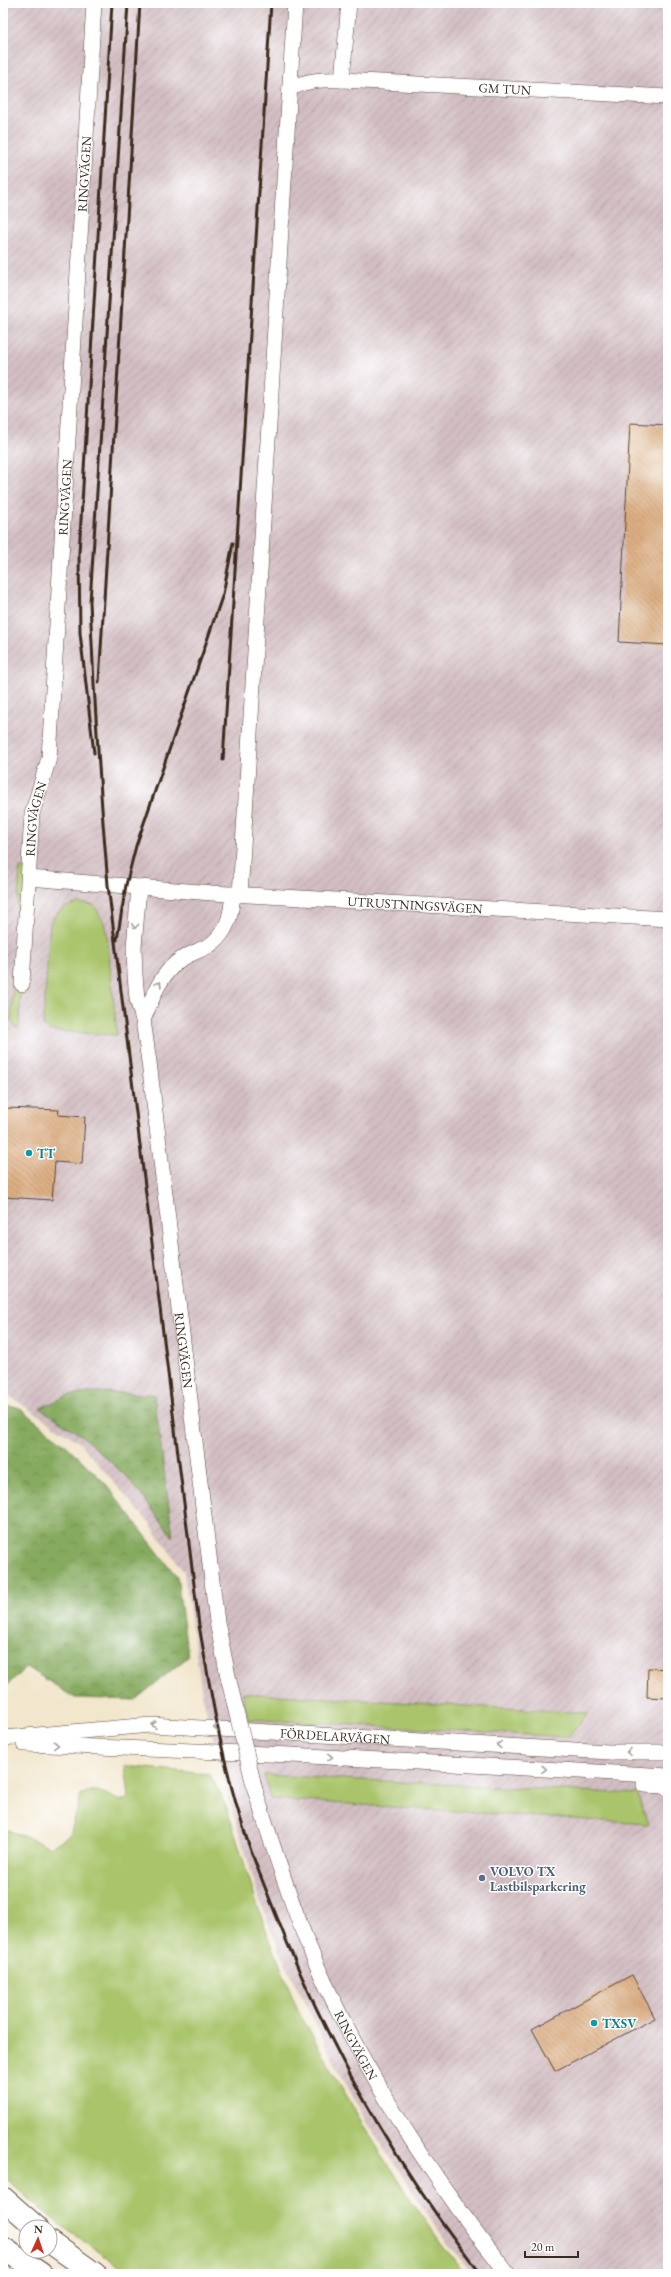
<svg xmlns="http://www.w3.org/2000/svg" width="671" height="2277" font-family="'EB Garamond',serif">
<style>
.industrial{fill:url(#industrial-furrows)}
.green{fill:#a9c46b;stroke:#727744}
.forest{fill:url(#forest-crowns);stroke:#606a3e}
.building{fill:url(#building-back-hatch)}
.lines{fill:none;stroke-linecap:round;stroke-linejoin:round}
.minor-casing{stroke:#564638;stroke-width:16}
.primary-casing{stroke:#564638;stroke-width:24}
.minor{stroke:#fff;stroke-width:15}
.primary{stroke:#fff;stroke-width:22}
.rail{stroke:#3b2a1e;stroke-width:3}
.minor-bridge-casing{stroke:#564638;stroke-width:16;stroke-linecap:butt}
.minor-bridge{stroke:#fff;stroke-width:15}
.oneway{stroke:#a79f9a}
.culture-dot{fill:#0f9aa8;stroke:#fff;stroke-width:1.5}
.service-dot{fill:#5c6f8a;stroke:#fff;stroke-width:1.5}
.labels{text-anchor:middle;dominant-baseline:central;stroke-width:3;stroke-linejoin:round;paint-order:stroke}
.street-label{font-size:13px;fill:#3b2a1e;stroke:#fff}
.culture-label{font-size:13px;font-weight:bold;fill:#0d838f;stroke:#fff;text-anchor:start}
.service-label{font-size:13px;font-weight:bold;fill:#4e5e75;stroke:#fff;text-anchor:start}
</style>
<defs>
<pattern id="industrial-furrows" width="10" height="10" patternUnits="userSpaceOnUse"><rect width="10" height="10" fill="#d2bec2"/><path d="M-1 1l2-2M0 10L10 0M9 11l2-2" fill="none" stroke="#b5a3a6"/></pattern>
<pattern id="forest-crowns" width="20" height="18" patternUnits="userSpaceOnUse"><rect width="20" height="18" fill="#86aa5f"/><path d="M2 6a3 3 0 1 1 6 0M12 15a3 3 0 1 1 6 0" fill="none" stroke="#6f8b4e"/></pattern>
<pattern id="building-back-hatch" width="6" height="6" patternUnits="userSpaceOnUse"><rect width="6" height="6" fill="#ddaf83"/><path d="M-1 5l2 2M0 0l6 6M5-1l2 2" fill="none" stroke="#b48f6b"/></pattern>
</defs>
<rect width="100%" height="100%" fill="#fff"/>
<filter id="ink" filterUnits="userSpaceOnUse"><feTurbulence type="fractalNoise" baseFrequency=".025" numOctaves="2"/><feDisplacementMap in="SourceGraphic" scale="8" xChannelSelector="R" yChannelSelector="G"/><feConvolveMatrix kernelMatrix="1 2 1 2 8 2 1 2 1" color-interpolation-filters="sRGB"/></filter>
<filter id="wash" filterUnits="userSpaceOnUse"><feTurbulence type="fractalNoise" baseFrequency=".012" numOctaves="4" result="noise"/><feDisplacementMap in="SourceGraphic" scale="16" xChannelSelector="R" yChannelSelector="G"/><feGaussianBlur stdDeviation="0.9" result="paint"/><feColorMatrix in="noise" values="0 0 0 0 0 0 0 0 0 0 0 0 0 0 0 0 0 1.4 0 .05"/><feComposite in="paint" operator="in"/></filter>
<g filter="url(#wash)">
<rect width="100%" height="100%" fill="#f2e6cc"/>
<polygon class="industrial" points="3,3 668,3 668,2274 473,2274 447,2243 366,2121 330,2054 282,1957 261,1904 227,1793 202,1694 184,1572 150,1524 79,1442 3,1392"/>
<g class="green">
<polygon points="20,868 30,870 26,912 17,912"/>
<path d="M79,903L94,905L104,923L107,936L117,1035L51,1031L43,1025L50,924C56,911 66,906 79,903Z"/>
<polygon points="16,923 24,924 24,928 19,1028 16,1028 11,1020"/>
<polygon points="242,1693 588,1713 568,1737 248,1719"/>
<path d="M125,1766L209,1774L218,1789L227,1809L262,1919L298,2011L365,2128L402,2187L441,2243L465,2274H131L59,2224L3,2177V1828L51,1847L70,1835L81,1795C102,1783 108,1801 127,1801L129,1796Z"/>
<polygon points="264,1775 637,1794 648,1824 271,1799"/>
</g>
<g class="forest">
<polygon points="98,1392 154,1394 173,1537 128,1478 82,1436 40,1408 69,1395"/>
<polygon points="3,1406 18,1407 66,1445 106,1484 177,1577 188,1657 135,1700 75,1698 26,1667 3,1690"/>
</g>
<g id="blocks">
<g class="building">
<polygon points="630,423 668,425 668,645 619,642"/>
<polygon points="6,1108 59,1110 58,1115 85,1117 82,1164 55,1162 52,1200 3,1197 3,1144"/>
<polygon points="648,1668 668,1669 668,1698 647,1697"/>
<polygon points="632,1975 655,2018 555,2071 532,2029"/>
</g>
</g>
</g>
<g filter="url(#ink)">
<use href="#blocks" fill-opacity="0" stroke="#564638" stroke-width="1"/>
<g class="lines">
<g class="minor-casing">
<g id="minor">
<path id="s1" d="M342,80L668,97"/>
<path d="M290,88C308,80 323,79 342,80L349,3"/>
<path id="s2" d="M29,878L212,893L668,919"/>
<path id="s3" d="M139,887L134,947L135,975L137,999L143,1020L149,1062L217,1622L229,1681"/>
<polyline points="240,895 295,3"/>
<path id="s4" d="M22,984L32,814L49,758L94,3"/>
<path d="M143,1020C152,999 159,977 177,962C187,954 200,951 210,945C228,932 231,915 233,894"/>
<path id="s5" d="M3,1738L151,1725L609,1752H668"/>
<polyline points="24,1744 291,1755 668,1776"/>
<polyline points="644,1785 663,1786 668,1789"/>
<path id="s6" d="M255,1790C271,1841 287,1892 307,1942C356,2061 428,2173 508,2274"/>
</g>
</g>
<g class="primary-casing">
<g id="primary">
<polyline points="3,2198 36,2227"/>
<polyline points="50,2242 95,2274"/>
<polyline points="3,2248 41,2274"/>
</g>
</g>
<use href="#minor" class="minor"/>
<use href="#primary" class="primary"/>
<g class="rail">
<path d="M128,3L90,602C94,696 100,791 108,885L199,1625C211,1695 223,1766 245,1833C253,1859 264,1884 274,1910C325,2041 394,2164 481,2274"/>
<polyline points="99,682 140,3"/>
<polyline points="94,753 80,633 79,553 112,3"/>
<polyline points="223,760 271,3"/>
<polyline points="117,940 126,885 136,846 223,594 233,543"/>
</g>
<g class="minor-bridge-casing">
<polyline id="minor-bridge" points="229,1681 255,1790"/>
</g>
<use href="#minor-bridge" class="minor-bridge"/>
</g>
<defs><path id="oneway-chevron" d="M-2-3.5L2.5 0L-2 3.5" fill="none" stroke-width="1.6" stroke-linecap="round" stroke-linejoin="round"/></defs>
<g class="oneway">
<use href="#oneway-chevron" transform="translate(135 926) rotate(94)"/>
<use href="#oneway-chevron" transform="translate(159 984) rotate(-58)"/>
<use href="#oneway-chevron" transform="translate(154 1725) rotate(-180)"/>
<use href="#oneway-chevron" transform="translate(216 1728) rotate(-177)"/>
<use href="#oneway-chevron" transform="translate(56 1745) rotate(2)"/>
<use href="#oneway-chevron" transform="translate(499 1745) rotate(-176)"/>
<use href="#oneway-chevron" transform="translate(629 1752) rotate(-180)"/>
<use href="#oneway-chevron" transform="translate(330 1757) rotate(3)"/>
<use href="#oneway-chevron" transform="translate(544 1769) rotate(3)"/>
</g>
</g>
<g class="culture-dot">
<circle cx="29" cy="1153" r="4"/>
<circle cx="594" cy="2023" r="4"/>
</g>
<circle class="service-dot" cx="482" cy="1878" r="4"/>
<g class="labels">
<g class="street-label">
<text stroke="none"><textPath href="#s1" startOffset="163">GM TUN</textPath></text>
<text stroke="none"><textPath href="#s4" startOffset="814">RINGVÄGEN</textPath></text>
<text stroke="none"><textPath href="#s4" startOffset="490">RINGVÄGEN</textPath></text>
<text stroke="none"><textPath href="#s4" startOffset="166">RINGVÄGEN</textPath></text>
<text stroke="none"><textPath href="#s2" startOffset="387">UTRUSTNINGSVÄGEN</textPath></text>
<text stroke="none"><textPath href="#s3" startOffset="467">RINGVÄGEN</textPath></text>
<text stroke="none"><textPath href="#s5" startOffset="333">FÖRDELARVÄGEN</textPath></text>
<text stroke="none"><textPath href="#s6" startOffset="275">RINGVÄGEN</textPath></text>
</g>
<g class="culture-label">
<text x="37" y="1153">TT</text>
<text x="602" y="2023">TXSV</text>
</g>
<g class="service-label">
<text x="490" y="1871">VOLVO TX<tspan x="490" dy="15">Lastbilsparkering</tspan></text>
</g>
</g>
<rect width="671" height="2277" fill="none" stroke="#fff" stroke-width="16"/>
<g transform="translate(38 2239) rotate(3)"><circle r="19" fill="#ffffff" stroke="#b1aaa5"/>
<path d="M0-3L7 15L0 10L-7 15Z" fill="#c8321e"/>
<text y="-6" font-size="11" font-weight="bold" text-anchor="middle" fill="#3b2a1e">N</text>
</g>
<path d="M525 2251v6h53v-6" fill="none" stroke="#3b2a1e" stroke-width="2"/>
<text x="531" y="2251" font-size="12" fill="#3b2a1e" stroke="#ffffff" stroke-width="3" paint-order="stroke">20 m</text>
</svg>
